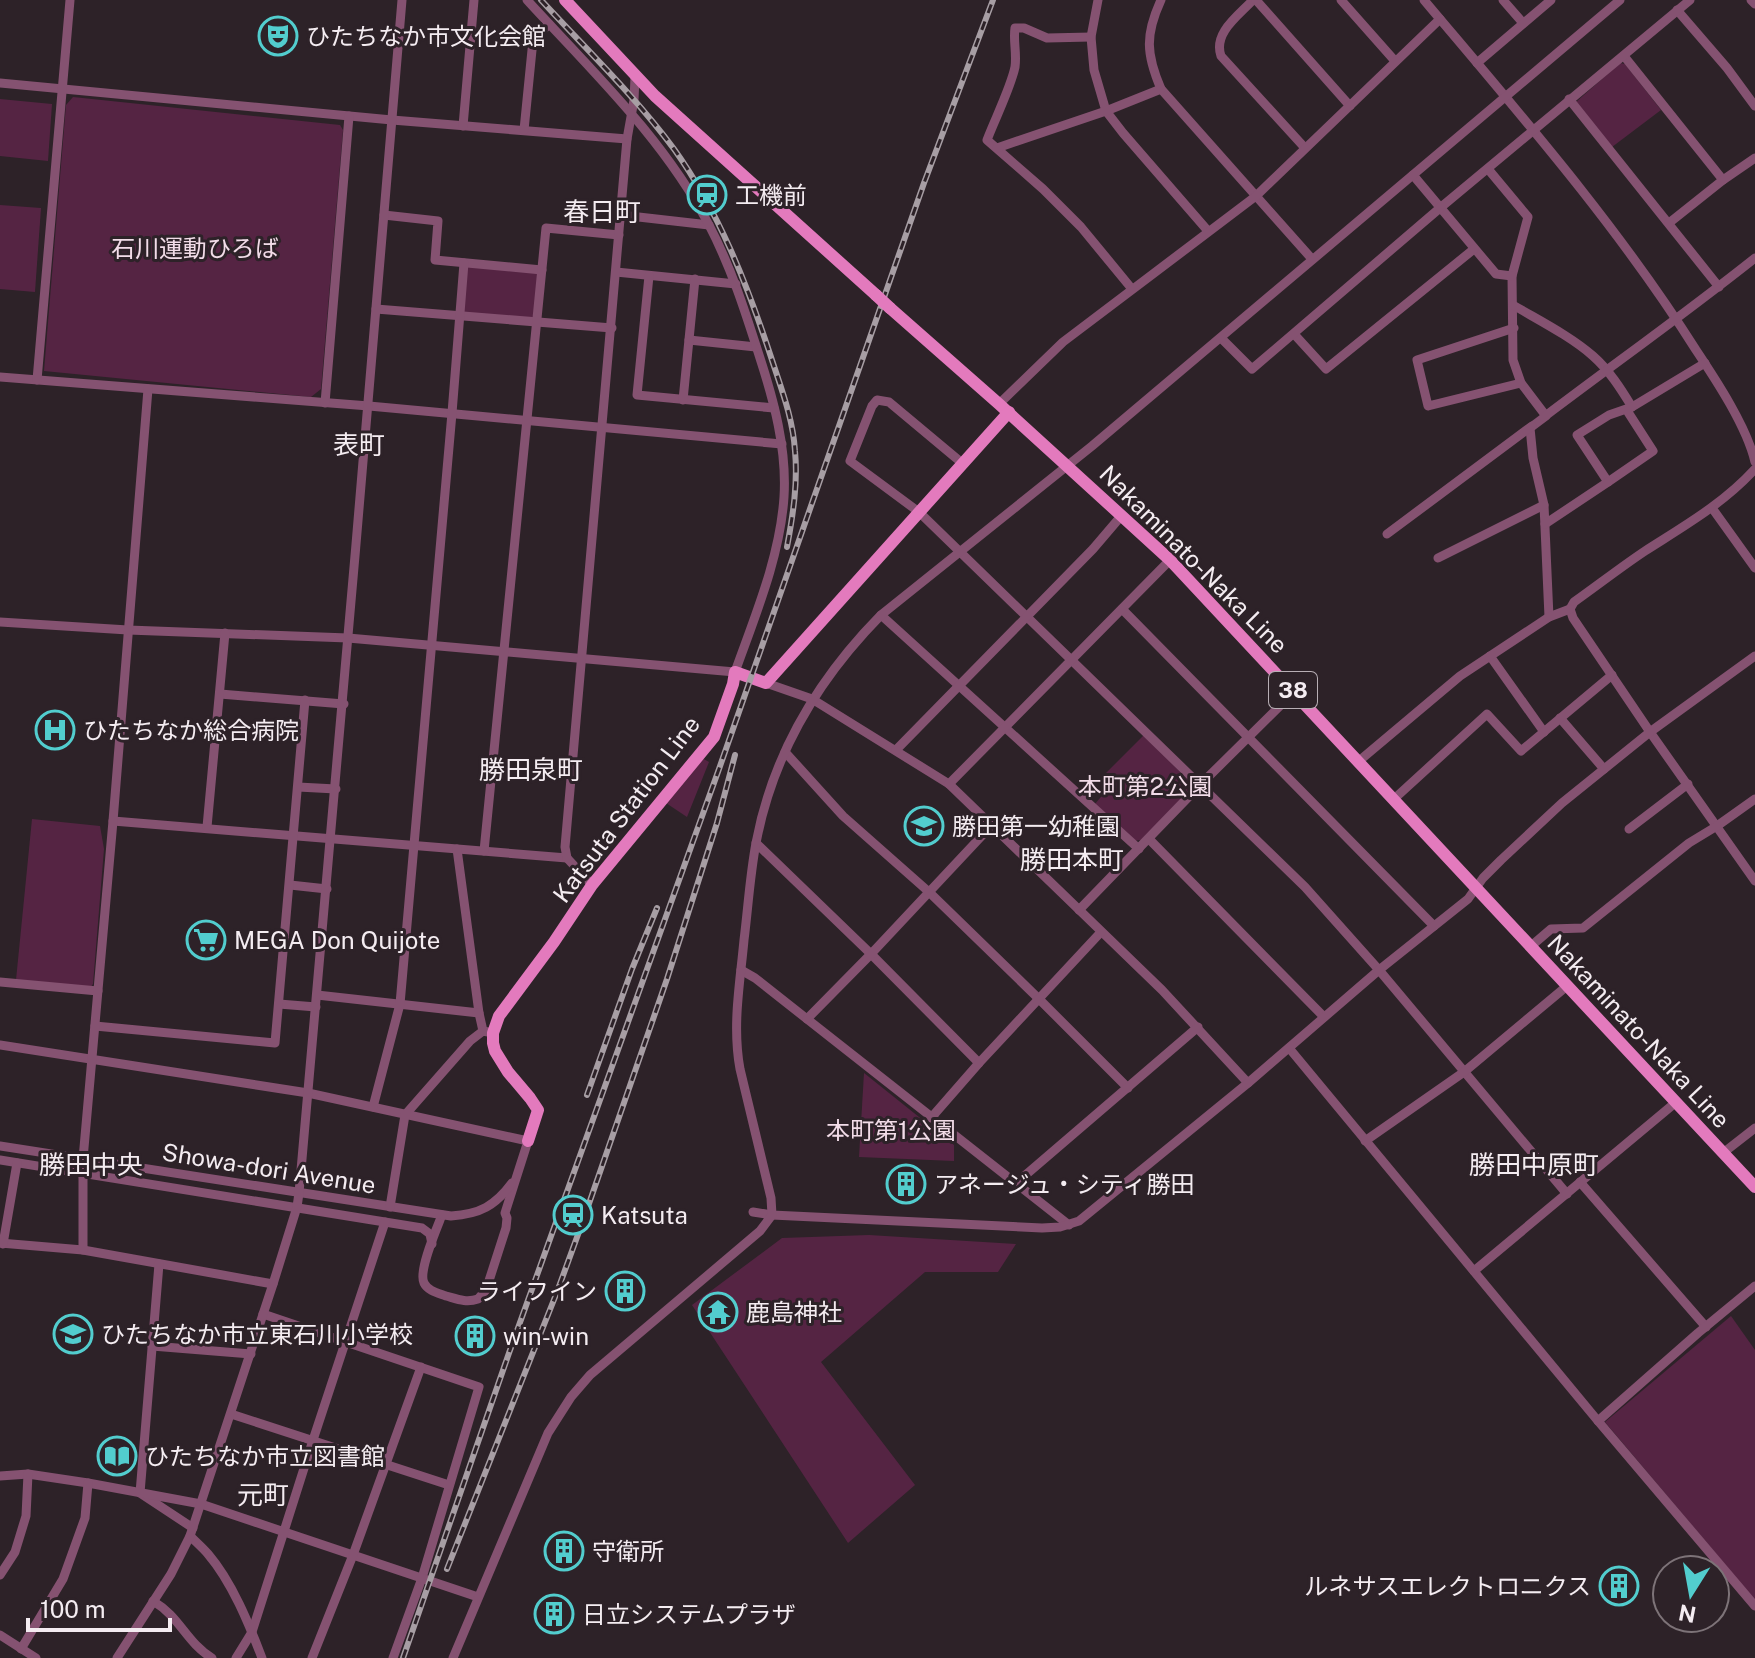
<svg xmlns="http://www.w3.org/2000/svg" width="1755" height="1658" font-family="'Public Sans','Noto Sans JP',sans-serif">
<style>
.green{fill:#552443}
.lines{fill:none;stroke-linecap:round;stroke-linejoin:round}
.minor{stroke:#855271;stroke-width:9}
.major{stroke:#e37abd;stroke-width:12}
.rail-casing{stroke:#a79ea4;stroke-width:6}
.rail{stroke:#2d2228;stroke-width:3;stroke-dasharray:9;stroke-linecap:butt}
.major-bridge{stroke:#e37abd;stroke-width:12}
.labels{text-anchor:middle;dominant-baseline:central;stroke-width:6;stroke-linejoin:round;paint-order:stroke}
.shield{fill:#2d2228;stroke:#b8afb5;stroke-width:2}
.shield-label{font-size:22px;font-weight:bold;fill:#f4ecf1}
.poi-label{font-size:24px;fill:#f4ecf1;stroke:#2d2228;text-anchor:start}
.park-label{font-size:24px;fill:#f2dce8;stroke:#2d2228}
.street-label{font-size:24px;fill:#f4ecf1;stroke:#2d2228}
.neighbourhood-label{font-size:26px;fill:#f4ecf1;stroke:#2d2228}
</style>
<rect width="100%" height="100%" fill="#2d2228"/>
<g class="green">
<polygon points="1620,63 1625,64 1661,110 1612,147 1576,102"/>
<polygon points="73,97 340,125 343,130 321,389 311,397 44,371 66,105"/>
<polygon points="0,99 52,104 48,161 0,156"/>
<polygon points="0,205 41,208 35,292 0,289"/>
<polygon points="464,263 542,270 537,323 460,317"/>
<polygon points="1144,735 1192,784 1192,788 1141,840 1133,841 1095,804 1110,786 1101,778"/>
<polygon points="702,758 709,762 687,817 666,803"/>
<polygon points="32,819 100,826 104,849 93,984 90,988 16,980"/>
<polygon points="864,1073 954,1145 954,1161 859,1157"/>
<polygon points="869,1235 1016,1244 998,1272 925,1272 821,1362 915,1485 848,1543 692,1305 782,1238"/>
<polygon points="1731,1316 1755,1350 1755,1600 1605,1422"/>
</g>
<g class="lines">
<g class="minor">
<polyline points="1098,0 1091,37 1094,70 1106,111 1123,133 1208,231"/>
<path d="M1161,0C1145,35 1146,54 1161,89L1312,259"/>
<path d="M1253,0C1238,16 1213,33 1221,56L1305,148"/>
<polyline points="1256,0 1350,106"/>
<polyline points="1341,0 1395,61"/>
<path d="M1424,0C1519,113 1617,225 1696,350C1716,380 1747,427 1755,462"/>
<polyline points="1503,0 1523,23"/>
<polyline points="1751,0 1755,4"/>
<polyline points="1677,10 1727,68 1755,106"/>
<path d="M1091,37L1047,38L1024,28H1015C1013,41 1017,53 1015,67C1011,87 995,119 987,140L1043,189L1081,227L1132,289"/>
<polyline points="1624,56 1723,180"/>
<polyline points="1477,63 1551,0"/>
<polyline points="0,83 392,120 627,139"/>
<polyline points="1569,99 1719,287"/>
<polyline points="463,126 474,0"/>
<polyline points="524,130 533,40 549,24"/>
<polyline points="997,148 1106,111 1161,89"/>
<polyline points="1488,169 1528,217 1512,276 1513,360 1521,383 1546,416 1530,428 1533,458 1544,505 1549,617"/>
<polyline points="1413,175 1496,274 1512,276"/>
<polyline points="384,215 438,221 435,260 542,270"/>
<polyline points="621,215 709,225"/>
<polyline points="1669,223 1723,180 1755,158"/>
<polyline points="616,272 736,284"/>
<polyline points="649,276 637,395 774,408"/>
<path d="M1513,305C1540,321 1570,336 1593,356C1609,370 1621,389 1632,407"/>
<polyline points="376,309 612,328"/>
<polyline points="1514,328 1417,360 1428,406 1521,383"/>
<polyline points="1294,334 1326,369 1474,249"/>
<polyline points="1221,338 1252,369 1440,208 1690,0"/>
<polyline points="689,340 756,347"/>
<polyline points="0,377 369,406 782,444"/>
<polyline points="37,380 70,0"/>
<polyline points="683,400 695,279"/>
<polyline points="325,403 349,116"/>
<polyline points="999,404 1063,342 1256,196 1440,19"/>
<polyline points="1626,409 1653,451 1608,482 1577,435 1609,415 1632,407 1705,363"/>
<path d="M1544,417C1614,364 1686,313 1755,258"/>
<polyline points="962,463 889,402 877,400 872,406 850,461 919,512 1305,887 1379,970 1567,1194"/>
<path d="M1755,469C1723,504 1684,526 1645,551C1621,567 1598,585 1574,602L1570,609L1573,618L1650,732L1755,881"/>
<polyline points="1712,508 1755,568"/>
<polyline points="1545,524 1608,482"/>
<polyline points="1387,534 1532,426"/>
<polyline points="1438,558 1544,505"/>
<polyline points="1122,609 1434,926"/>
<polyline points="881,615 1139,849"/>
<path d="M0,622L128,630L348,638L735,672C755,616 780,557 784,497C787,449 774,401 759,355C745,311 731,267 709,225C664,139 592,71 527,0"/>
<polyline points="1490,656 1544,732"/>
<polyline points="766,683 812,699 949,784 1162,990 1248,1083"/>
<polyline points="220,694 344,704"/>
<polyline points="1560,718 1604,769"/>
<polyline points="896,750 1093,549 1122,515"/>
<polyline points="785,752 843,816 929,892 1039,999 1128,1088"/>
<polyline points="1359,761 1460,676 1549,617 1570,609"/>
<polyline points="949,784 1170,560"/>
<polyline points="298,787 336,789"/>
<polyline points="1394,799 1487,714 1521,751 1612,675"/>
<polyline points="113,821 567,858"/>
<polyline points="207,827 225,633"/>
<polyline points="1629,829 1688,784"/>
<polyline points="1149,839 1324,1017"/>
<polyline points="756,843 871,954 979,1063"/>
<polyline points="457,849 479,1013 483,1031"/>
<polyline points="484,851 546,228 619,235"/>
<polyline points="290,885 327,889"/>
<polyline points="592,885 567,858 565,847 627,139 634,100 635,77"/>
<polyline points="1079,910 1200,785 1294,692"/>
<polyline points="1530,947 1551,929 1583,928 1689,843 1717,826 1755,799"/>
<polyline points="741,970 755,978 807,1019 1069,1225"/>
<polyline points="0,982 98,991"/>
<polyline points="317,995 479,1013"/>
<polyline points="279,1004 316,1007"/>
<polyline points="807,1019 871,954 991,826"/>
<polyline points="95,1026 275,1043 305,700"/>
<path d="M0,1045L308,1093L528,1141L505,1213L507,1218L506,1228L486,1290L478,1299C466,1303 457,1299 446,1296C438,1293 428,1291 424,1283C418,1271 437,1228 442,1215"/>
<polyline points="1289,1048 1598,1421 1755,1606"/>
<polyline points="373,1107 400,1004 452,413 464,263"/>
<polyline points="931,1118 979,1063 1101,932"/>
<polyline points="1365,1141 1464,1072 1567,986"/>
<path d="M0,1146L451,1216C480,1214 495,1206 512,1183"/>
<polyline points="1723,1153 1755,1128"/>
<polyline points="0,1160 422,1228 430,1234 432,1244"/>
<polyline points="1580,1182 1706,1327"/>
<polyline points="1015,1184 1198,1027"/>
<polyline points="390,1207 405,1115 470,1041 483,1031 493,1033"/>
<polyline points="753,1212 772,1215 1042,1228 1060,1227 1079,1221 1248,1083 1379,970 1468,899 1483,878 1501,860 1562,803 1650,732 1755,656"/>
<polyline points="0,1243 83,1250 273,1284"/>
<polyline points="3,1244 17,1163"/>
<polyline points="83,1250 83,1159 113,821 148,389"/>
<polyline points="159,1264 140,1493 193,1528"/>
<polyline points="1474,1271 1675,1103"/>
<polyline points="263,1314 479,1387 422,1578 393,1658"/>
<polyline points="152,1346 251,1354"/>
<polyline points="231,1414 449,1485"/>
<polyline points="1598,1421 1698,1333 1755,1286"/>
<polyline points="0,1476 28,1474 88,1483 201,1504 478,1597"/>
<path d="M190,1536C196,1542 203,1548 208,1554C232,1582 249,1624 262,1658"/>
<polyline points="0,1575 15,1552 26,1516 28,1474"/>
<path d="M153,1601C180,1617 186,1642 212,1658"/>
<polyline points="0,1635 36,1658"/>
<polyline points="21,1649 63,1579 85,1518 88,1483"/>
<path d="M117,1658L171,1574L190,1536L273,1284L297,1207L299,1193C337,795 367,398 402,0"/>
<polyline points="236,1658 252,1632 313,1440 385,1222"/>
<polyline points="312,1658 353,1555 421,1367"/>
<path d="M453,1658L548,1433L571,1397L590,1375L760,1231L772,1215L771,1198L740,1069C732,1025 740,984 744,940C748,908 750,875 756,843C773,753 818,679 881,615L1092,446L1620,0"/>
</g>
<g class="major">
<polyline points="565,0 655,96 876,295"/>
<polyline points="890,308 999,404 1170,560 1755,1187"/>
<polyline points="528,1141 538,1110 530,1098 508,1072 495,1051 493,1043 493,1033 499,1016 554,942 592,885 714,737 733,684 735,672 766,683 1009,412"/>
</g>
<g class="rail-casing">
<g id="rail">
<path d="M541,0C586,49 635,96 674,149C719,212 747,284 771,357C781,388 793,418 795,451C798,483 793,515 787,547"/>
<polyline points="587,1095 632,969 657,908"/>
<polyline points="447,1569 557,1292 584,1218 667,979 717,823 735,755"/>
<polyline points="403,1658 509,1353 719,769 924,183 993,0"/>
</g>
</g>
<use href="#rail" class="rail"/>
<polyline class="major-bridge" points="876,295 890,308"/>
</g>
<defs>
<g id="theatre-ring" transform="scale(2)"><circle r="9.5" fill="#2d2228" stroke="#52cdce" stroke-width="1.5"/><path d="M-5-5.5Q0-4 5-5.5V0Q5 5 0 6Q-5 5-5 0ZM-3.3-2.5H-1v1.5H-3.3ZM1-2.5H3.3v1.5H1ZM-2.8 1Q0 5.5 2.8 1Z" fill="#52cdce"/></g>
<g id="station-ring" transform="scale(2)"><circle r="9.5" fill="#2d2228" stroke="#52cdce" stroke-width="1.5"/><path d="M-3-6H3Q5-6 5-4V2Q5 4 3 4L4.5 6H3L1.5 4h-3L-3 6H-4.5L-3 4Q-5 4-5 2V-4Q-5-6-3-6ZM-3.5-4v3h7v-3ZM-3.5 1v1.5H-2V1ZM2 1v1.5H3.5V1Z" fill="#52cdce"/></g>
<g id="hospital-ring" transform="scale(2)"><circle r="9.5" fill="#2d2228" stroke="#52cdce" stroke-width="1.5"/><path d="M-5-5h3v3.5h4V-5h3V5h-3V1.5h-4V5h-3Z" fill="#52cdce"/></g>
<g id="school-ring" transform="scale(2)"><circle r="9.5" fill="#2d2228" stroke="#52cdce" stroke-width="1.5"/><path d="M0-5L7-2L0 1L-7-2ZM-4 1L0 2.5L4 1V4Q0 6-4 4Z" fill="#52cdce"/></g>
<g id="supermarket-ring" transform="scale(2)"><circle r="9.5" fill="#2d2228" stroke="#52cdce" stroke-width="1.5"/><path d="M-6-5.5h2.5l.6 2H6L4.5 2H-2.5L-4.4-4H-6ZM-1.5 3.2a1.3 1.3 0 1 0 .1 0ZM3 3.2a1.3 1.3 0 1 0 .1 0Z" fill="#52cdce"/></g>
<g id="building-ring" transform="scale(2)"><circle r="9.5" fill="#2d2228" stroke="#52cdce" stroke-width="1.5"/><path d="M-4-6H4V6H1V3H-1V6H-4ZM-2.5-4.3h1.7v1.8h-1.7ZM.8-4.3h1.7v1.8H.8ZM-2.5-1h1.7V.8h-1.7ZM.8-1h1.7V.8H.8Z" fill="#52cdce"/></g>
<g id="temple-ring" transform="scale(2)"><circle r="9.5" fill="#2d2228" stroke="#52cdce" stroke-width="1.5"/><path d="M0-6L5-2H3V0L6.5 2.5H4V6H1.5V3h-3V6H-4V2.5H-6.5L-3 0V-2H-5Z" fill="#52cdce"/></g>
<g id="library-ring" transform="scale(2)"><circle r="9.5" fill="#2d2228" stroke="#52cdce" stroke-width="1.5"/><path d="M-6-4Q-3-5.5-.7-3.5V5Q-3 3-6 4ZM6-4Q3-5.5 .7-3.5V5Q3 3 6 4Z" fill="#52cdce"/></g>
</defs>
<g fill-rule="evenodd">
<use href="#theatre-ring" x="278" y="36"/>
<use href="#station-ring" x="707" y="195"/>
<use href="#hospital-ring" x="55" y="730"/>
<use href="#school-ring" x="924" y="826"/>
<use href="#supermarket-ring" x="206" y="940"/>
<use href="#building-ring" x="906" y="1184"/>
<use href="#station-ring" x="573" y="1215"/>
<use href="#building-ring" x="625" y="1291"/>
<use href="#temple-ring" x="718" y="1312"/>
<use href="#school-ring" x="73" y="1334"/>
<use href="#building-ring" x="475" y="1336"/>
<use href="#library-ring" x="117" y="1456"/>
<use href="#building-ring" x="564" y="1551"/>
<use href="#building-ring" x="1619" y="1586"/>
<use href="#building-ring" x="554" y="1614"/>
</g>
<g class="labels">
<rect class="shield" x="1269" y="672" width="48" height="36" rx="6"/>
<g class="shield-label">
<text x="1293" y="690">38</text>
</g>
<g class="poi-label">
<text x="306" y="36">ひたちなか市文化会館</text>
<text x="735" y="195">工機前</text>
<text x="83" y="730">ひたちなか総合病院</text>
<text x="952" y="826">勝田第一幼稚園</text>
<text x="234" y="940">MEGA Don Quijote</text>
<text x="934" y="1184">アネージュ・シティ勝田</text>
<text x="601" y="1215">Katsuta</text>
<text x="597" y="1291" text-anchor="end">ライフイン</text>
<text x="746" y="1312">鹿島神社</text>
<text x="101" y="1334">ひたちなか市立東石川小学校</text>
<text x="503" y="1336">win-win</text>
<text x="145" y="1456">ひたちなか市立図書館</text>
<text x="592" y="1551">守衛所</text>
<text x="1591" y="1586" text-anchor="end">ルネサスエレクトロニクス</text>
<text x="582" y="1614">日立システムプラザ</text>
</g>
<g class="park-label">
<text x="195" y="248">石川運動ひろば</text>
<text x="1145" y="786">本町第2公園</text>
<text x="891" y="1130">本町第1公園</text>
</g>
<g class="street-label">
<text transform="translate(1194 559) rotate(45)">Nakaminato-Naka Line</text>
<text transform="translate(626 809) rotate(-53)">Katsuta Station Line</text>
<text transform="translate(1639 1031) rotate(47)">Nakaminato-Naka Line</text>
<text transform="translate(269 1168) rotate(9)">Showa-dori Avenue</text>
</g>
<g class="neighbourhood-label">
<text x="602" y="211">春日町</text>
<text x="359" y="444">表町</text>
<text x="531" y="769">勝田泉町</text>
<text x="1072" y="859">勝田本町</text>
<text x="91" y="1164">勝田中央</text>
<text x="1534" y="1164">勝田中原町</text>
<text x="263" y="1494">元町</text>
</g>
</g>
<g transform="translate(1691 1594) rotate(191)"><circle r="38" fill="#2d2228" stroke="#7d7378" stroke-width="2"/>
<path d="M0-6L14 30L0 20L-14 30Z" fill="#52cdce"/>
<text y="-12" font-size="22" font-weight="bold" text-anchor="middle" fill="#f4ecf1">N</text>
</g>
<path d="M28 1618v12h142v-12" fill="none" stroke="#f4ecf1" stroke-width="4"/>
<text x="40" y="1618" font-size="24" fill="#f4ecf1" stroke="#2d2228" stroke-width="6" paint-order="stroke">100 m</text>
</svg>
